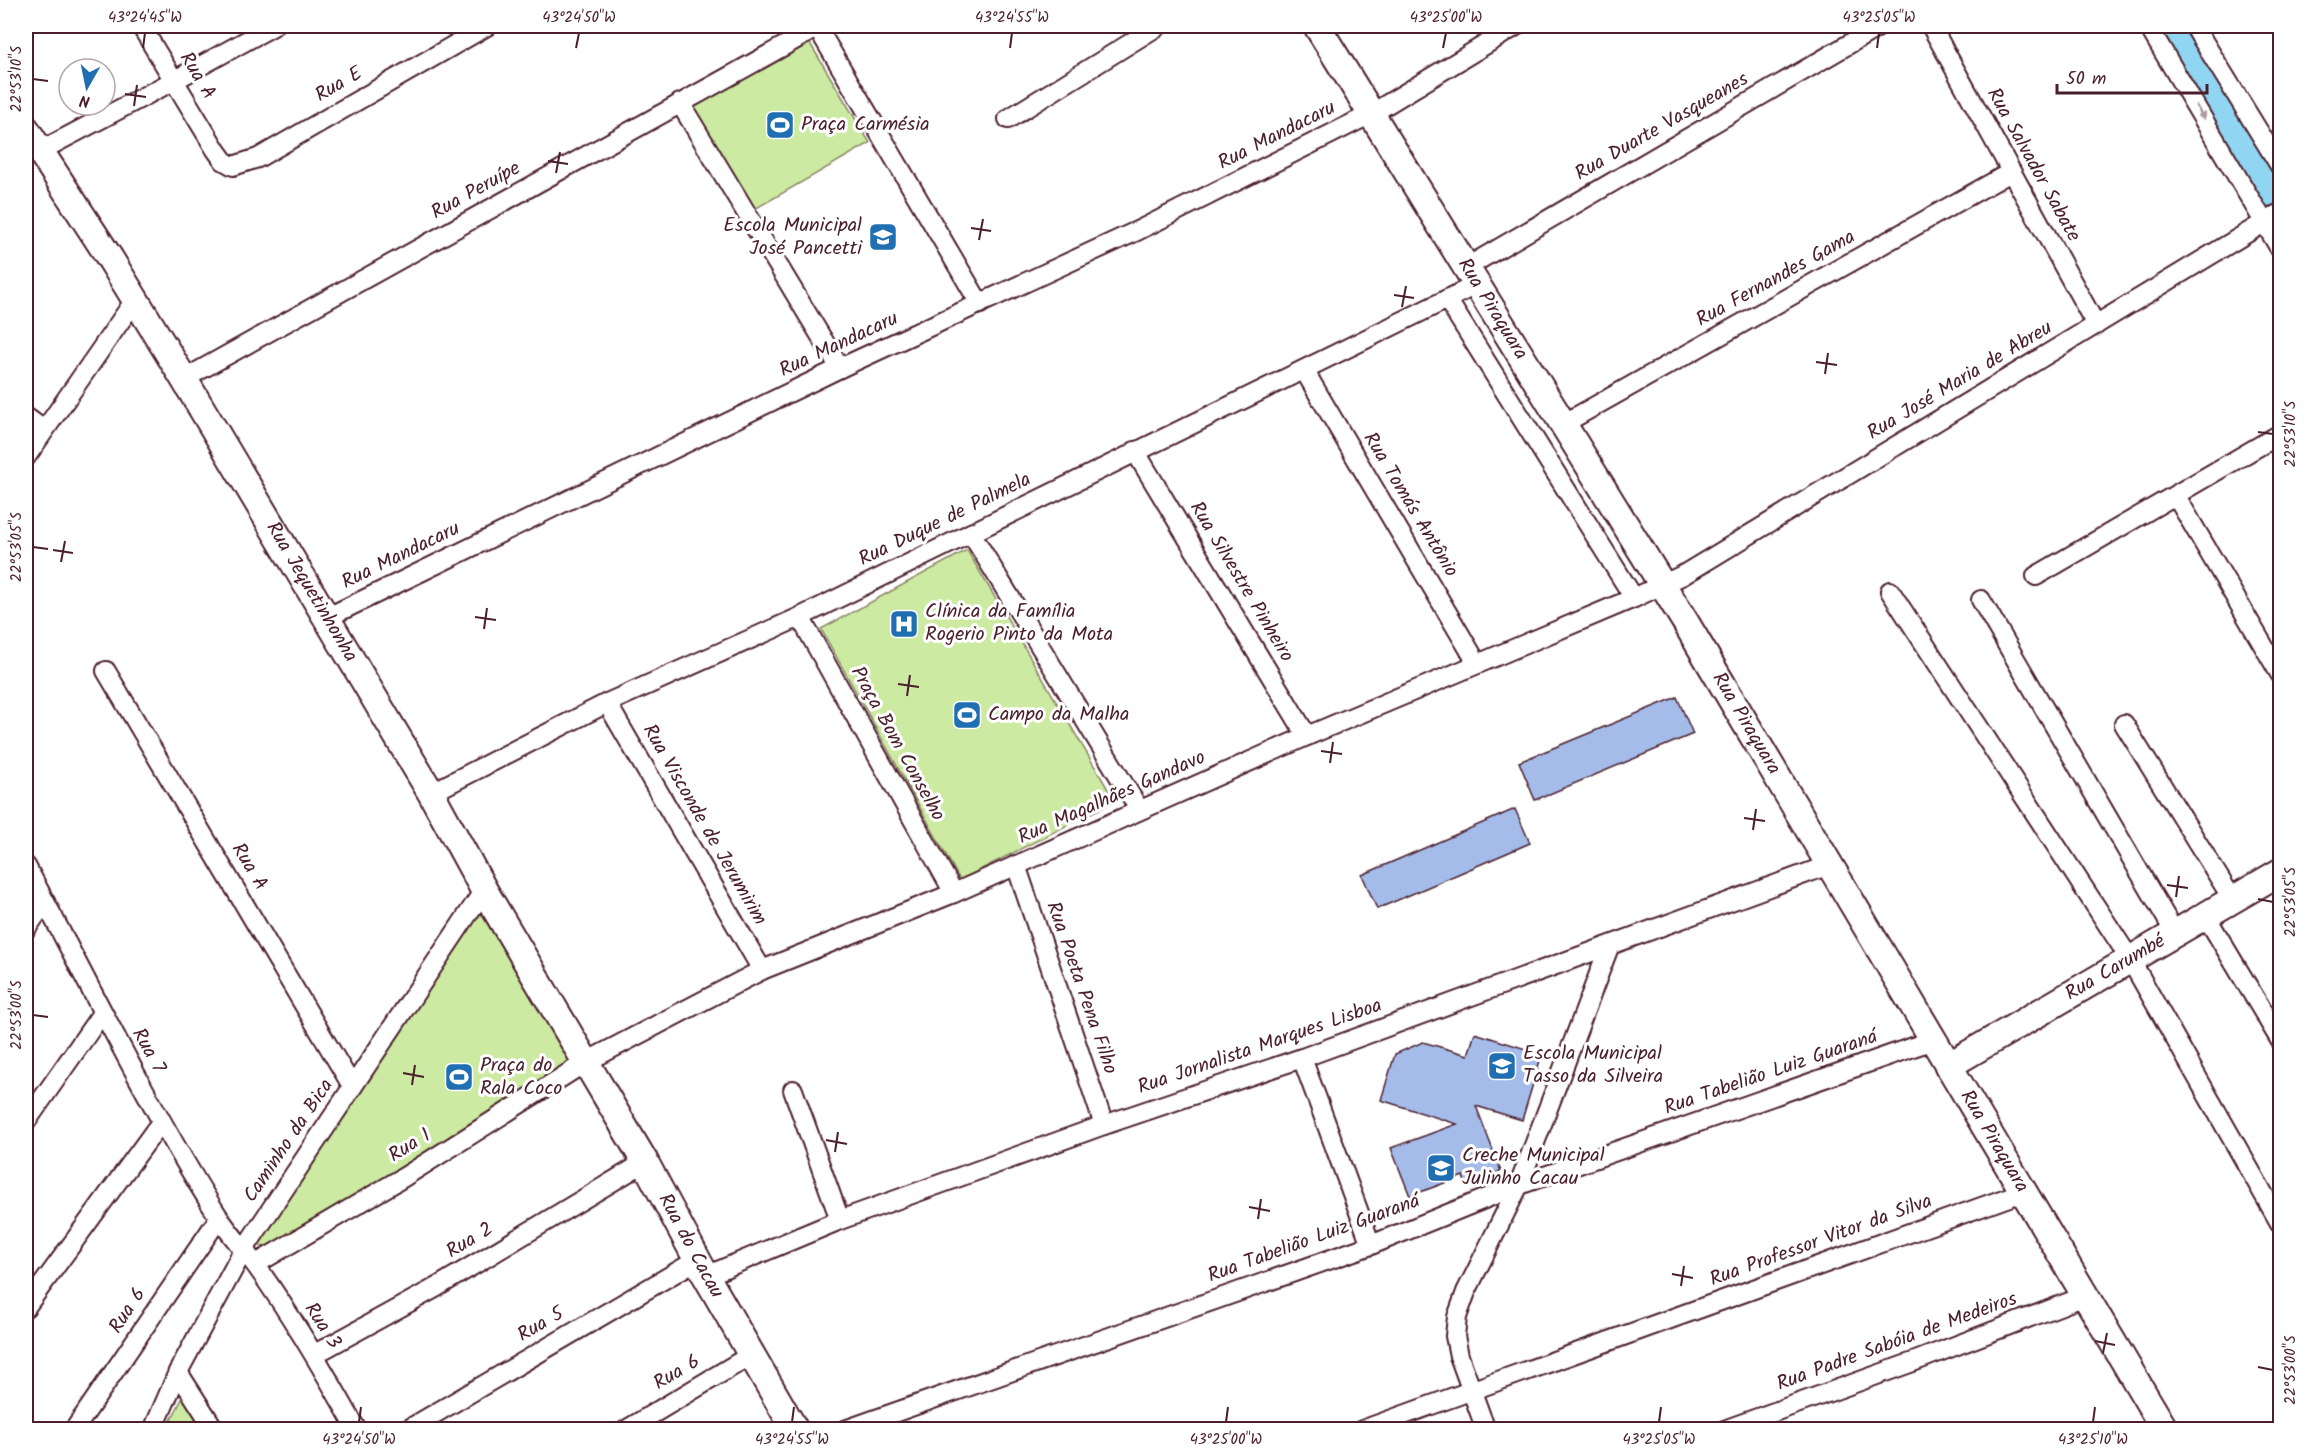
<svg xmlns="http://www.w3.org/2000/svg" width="2306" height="1455" font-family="Kalam,sans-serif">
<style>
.green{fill:#cceaa1;stroke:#8b8466;stroke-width:1.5}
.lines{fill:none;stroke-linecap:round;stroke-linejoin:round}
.river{stroke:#90d5f2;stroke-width:36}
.building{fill:#a5bcea;stroke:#4a1f2b;stroke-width:1.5}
.street-casing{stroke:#4a1f2b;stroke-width:22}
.secondary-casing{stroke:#4a1f2b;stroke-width:30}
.street{stroke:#fff;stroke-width:18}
.secondary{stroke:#fff;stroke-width:26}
.oneway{fill:#ae9aa0}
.ticks{fill:none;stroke:#4a1f2b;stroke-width:2}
.labels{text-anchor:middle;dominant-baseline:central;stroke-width:6;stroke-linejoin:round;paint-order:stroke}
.street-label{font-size:20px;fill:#4a1f2b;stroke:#fff}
.poi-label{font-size:20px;fill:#4a1f2b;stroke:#fff;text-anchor:start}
.neatline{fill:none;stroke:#4a1f2b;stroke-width:2}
.ticks-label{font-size:15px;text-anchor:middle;fill:#4a1f2b}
</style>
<rect width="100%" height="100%" fill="#fff"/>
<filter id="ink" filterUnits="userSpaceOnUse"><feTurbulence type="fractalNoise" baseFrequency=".0167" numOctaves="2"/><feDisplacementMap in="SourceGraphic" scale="12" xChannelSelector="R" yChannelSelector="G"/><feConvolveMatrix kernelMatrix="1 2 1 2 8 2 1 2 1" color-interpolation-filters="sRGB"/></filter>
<g filter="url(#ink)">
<g class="green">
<polygon points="808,40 870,143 753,210 689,107"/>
<polygon points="967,550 1115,801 960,880 821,629"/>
<polygon points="482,911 579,1060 271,1248 254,1245 354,1094"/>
<polygon points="184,1395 208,1430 166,1430"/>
</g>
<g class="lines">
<polyline class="river" points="2172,26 2280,208"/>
</g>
<g class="building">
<polygon points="1677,697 1693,734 1535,800 1519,762"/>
<polygon points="1515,809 1530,843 1377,909 1362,875"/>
<polygon points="1475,1033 1542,1054 1522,1120 1476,1106 1501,1171 1466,1185 1463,1176 1410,1196 1391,1148 1457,1124 1381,1100 1395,1054 1423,1042 1468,1055"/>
</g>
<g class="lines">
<g class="street-casing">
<g id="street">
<polyline points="141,26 216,150 224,161 233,166 258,158 487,26"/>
<polyline points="1931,26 2096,325"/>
<polyline points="2148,26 2280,249"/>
<polyline points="2194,26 2280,166"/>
<polyline points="817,27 980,304"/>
<polyline points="680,103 840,368"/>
<polyline points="1008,119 1158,26"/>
<polyline points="40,151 173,81 273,26"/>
<polyline points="1467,267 1880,26"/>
<polyline points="1447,299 1634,598"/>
<polyline points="1304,370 1477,663"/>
<polyline points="184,379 820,26"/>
<polyline points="26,417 44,430"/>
<polyline points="1563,424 2011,172"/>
<polyline points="1135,451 1307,736"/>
<polyline points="26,457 135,300"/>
<polyline points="2176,496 2280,674"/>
<polyline points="971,533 1139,809"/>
<polyline points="2036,576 2280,434"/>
<polyline points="1890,591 2130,959 2280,1223"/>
<polyline points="1981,600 2175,933"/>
<polyline points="800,617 954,893"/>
<polyline points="326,618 840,368 1139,230 1371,114 1516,26"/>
<polyline points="106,671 352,1086"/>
<polyline points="607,703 762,970"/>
<polyline points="2124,724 2233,900"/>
<polyline points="431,793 607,703 800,617 1478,284"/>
<polyline points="1016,865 1104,1125"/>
<path d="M26,866C89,983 147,1104 218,1216C230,1235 245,1250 257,1267C294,1319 326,1374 357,1430"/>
<polyline points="2206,916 2280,1040"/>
<polyline points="26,929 45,902"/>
<polyline points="1302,1058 1371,1245"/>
<polyline points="793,1090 840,1220"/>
<polyline points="26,1122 102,1013"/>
<polyline points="256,1264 404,1177 586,1062 762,970 954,893 1307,736 1634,598 1683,575 2280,213"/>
<polyline points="706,1276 840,1220 1104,1125 1302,1058 1829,865"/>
<polyline points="26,1307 161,1122"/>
<polyline points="315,1354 437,1287 645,1162"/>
<polyline points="178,1372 215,1430"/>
<polyline points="74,1430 219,1218"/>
<polyline points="153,1430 178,1372 243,1251 484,890"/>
<polyline points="407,1430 697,1260"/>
<polyline points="626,1430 751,1355"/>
<polyline points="845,1430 1371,1245 1519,1185 1933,1040"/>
<polyline points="1362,1430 2023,1192"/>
<polyline points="1486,1430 1459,1356 1455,1336 1457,1317 1466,1292 1519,1185 1609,947"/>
<polyline points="1724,1430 1913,1362 2085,1296"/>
</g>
</g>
<g class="secondary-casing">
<g id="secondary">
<path id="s1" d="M1317,26L1686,623L2165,1430"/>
<path id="s2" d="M26,129L111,260L184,379L431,793L484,890L645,1162L706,1276L795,1430"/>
<path id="s3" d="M1948,1066L2280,872"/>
</g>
</g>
<use href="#street" class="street"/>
<use href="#secondary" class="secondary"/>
</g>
<defs><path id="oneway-solid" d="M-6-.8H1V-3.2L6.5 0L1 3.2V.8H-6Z" transform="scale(1.5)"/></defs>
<use class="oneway" href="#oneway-solid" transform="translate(2200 112) rotate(59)"/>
</g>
<path class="ticks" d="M143,48L145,33M576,48L579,33M1010,48L1012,33M1443,48L1446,33M1877,48L1879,33M33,79L48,81M125,94L146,97M134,106L137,85M548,161L568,164M556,173L560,152M971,228L991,231M979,240L983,219M1394,295L1414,298M1402,307L1406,286M1816,362L1837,365M1825,374L1828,353M2258,432L2273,434M33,547L48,549M53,550L73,553M61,562L65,541M475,617L496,620M484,629L487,608M898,684L919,687M907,696L910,675M1321,751L1342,754M1330,763L1333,742M1744,818L1765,821M1753,830L1756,809M2167,885L2188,888M2176,897L2179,876M2258,899L2273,902M33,1015L48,1017M403,1073L424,1077M412,1085L415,1065M826,1140L847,1144M835,1152L838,1132M1249,1207L1270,1211M1258,1219L1261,1199M1672,1274L1693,1278M1681,1286L1684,1266M2095,1341L2115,1345M2103,1353L2107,1333M2258,1367L2273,1370M359,1422L361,1407M792,1422L794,1407M1226,1422L1228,1407M1659,1422L1661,1407M2093,1422L2095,1407"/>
<defs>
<g id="stadium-square" transform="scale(1.5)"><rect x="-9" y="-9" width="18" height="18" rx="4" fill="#1f6fb2" stroke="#fff"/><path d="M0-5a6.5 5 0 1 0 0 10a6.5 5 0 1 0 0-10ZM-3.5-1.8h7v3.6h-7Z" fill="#fff"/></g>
<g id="school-square" transform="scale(1.5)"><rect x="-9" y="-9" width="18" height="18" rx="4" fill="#1f6fb2" stroke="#fff"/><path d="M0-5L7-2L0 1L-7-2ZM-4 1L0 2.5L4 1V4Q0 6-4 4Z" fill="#fff"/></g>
<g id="hospital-square" transform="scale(1.5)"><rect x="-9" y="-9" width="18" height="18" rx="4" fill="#1f6fb2" stroke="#fff"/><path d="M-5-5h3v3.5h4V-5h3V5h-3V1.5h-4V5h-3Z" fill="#fff"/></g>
</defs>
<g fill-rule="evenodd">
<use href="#stadium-square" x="780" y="125"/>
<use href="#school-square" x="883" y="237"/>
<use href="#hospital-square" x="904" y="624"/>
<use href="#stadium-square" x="967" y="715"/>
<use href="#school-square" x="1502" y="1066"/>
<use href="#stadium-square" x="459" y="1077"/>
<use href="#school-square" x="1441" y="1168"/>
</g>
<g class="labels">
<g class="street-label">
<text transform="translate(197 76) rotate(59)">Rua A</text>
<text transform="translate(339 85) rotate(-30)">Rua E</text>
<text transform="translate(1662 127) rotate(-30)">Rua Duarte Vasqueanes</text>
<text transform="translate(1277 136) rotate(-27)">Rua Mandacaru</text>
<text transform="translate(2033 165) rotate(61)">Rua Salvador Sabate</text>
<text transform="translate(476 191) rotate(-29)">Rua Peruípe</text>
<text transform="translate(1776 279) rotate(-29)">Rua Fernandes Gama</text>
<text stroke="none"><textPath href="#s1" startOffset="333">Rua Piraquara</textPath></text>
<text transform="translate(839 345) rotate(-25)">Rua Mandacaru</text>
<text transform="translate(1960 381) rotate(-31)">Rua José Maria de Abreu</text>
<text transform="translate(1410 505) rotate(59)">Rua Tomás Antônio</text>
<text transform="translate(945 520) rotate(-26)">Rua Duque de Palmela</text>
<text transform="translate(401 556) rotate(-26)">Rua Mandacaru</text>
<text transform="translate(1241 582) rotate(59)">Rua Silvestre Pinheiro</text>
<text stroke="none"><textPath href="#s2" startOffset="544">Rua Jequetinhonha</textPath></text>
<text stroke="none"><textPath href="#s1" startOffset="819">Rua Piraquara</textPath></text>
<text transform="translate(897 744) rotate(61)">Praça Bom Conselho</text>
<text transform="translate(1112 798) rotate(-24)">Rua Magalhães Gandavo</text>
<text transform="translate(704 825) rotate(60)">Rua Visconde de Jerumirim</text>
<text transform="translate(249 867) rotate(59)">Rua A</text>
<text stroke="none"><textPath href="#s3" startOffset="194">Rua Carumbé</textPath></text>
<text transform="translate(1081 988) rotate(71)">Rua Poeta Pena Filho</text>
<text transform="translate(1260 1047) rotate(-19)">Rua Jornalista Marques Lisboa</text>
<text transform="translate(148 1051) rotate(61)">Rua 7</text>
<text transform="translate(1771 1073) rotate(-19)">Rua Tabelião Luiz Guaraná</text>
<text transform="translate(289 1141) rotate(-56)">Caminho da Bica</text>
<text stroke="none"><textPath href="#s1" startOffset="1305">Rua Piraquara</textPath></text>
<text transform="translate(410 1146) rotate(-32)">Rua 1</text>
<text transform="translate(1314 1239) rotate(-20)">Rua Tabelião Luiz Guaraná</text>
<text transform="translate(470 1241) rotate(-31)">Rua 2</text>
<text transform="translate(1821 1241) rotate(-20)">Rua Professor Vitor da Silva</text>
<text stroke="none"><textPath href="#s2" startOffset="1300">Rua do Cacau</textPath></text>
<text transform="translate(128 1311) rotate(-57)">Rua 6</text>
<text transform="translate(541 1325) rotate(-30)">Rua 5</text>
<text transform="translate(322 1326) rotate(57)">Rua 3</text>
<text transform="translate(1897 1342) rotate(-20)">Rua Padre Sabóia de Medeiros</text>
<text transform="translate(677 1373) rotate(-31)">Rua 6</text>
</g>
<g class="poi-label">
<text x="801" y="125">Praça Carmésia</text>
<text x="862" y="226" text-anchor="end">Escola Municipal<tspan x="862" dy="23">José Pancetti</tspan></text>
<text x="925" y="612">Clínica da Família<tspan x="925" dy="23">Rogerio Pinto da Mota</tspan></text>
<text x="988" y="715">Campo da Malha</text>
<text x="1523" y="1054">Escola Municipal<tspan x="1523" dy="23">Tasso da Silveira</tspan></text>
<text x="480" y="1066">Praça do<tspan x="480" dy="23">Rala Coco</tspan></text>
<text x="1462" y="1156">Creche Municipal<tspan x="1462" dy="23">Julinho Cacau</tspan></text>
</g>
</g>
<rect width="2306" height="1455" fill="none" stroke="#fff" stroke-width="66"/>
<g transform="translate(87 87) rotate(189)"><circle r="28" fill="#ffffff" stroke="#b7a5aa" stroke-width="1.5"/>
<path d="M0-4.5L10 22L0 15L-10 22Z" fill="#1f6fb2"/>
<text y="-9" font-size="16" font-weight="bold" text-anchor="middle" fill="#4a1f2b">N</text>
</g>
<path d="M2057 84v9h150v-9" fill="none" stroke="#4a1f2b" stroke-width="3"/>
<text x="2066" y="84" font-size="18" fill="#4a1f2b" stroke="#ffffff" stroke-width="4.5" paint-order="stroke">50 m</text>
<rect x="33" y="33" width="2240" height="1389" class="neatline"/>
<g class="ticks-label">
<text x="145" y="22">43°24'45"W</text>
<text x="579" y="22">43°24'50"W</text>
<text x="1012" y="22">43°24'55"W</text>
<text x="1446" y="22">43°25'00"W</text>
<text x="1879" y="22">43°25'05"W</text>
<text transform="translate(16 79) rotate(-90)" y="5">22°53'10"S</text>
<text transform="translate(2290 434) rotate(-90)" y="5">22°53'10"S</text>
<text transform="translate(16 547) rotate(-90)" y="5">22°53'05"S</text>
<text transform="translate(2290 902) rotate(-90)" y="5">22°53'05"S</text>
<text transform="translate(16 1015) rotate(-90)" y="5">22°53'00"S</text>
<text transform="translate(2290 1370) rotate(-90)" y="5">22°53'00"S</text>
<text x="359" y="1444">43°24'50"W</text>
<text x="792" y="1444">43°24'55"W</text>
<text x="1226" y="1444">43°25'00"W</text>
<text x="1659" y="1444">43°25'05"W</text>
<text x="2093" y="1444">43°25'10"W</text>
</g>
</svg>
